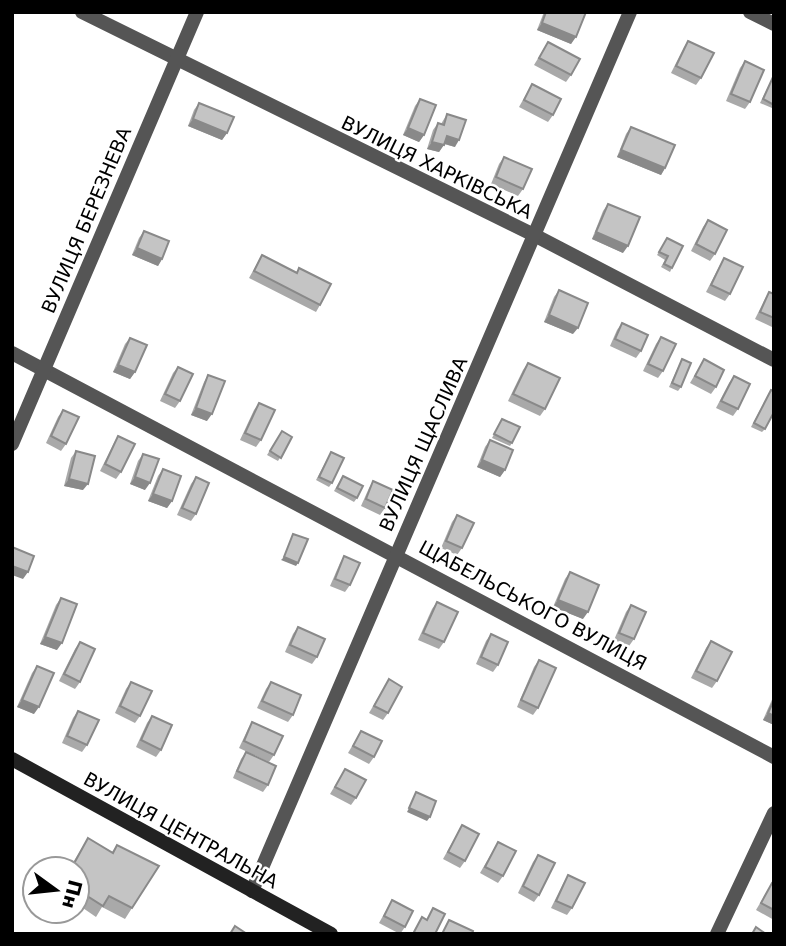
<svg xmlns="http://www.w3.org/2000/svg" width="786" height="946" font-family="'DejaVu Sans',sans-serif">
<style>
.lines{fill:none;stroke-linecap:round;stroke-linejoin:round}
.minor{stroke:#555;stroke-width:14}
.secondary{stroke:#222;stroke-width:14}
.wall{fill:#a9a9a9}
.shaded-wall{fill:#898989}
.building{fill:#c4c4c4;stroke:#898989;stroke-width:2}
.labels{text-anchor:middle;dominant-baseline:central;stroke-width:5;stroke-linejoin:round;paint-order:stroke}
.street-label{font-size:19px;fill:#000;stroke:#fff}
</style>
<rect width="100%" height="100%" fill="#fff"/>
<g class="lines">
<g class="minor">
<polyline points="82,12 536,236 774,360"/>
<polyline points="750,12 774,24"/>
<polyline points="12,353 774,757"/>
<polyline points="12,444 197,12"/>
<polyline points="252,891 630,12"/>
<polyline points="717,934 774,813"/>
</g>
<polyline class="secondary" points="12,759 331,934"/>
</g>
<g class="wall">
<polygon points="544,12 586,12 571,44 537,30"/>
<polygon points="688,41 701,78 696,85 671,73 684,47"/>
<polygon points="548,42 571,75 566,82 534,65"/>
<polygon points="745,61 750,102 745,109 726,101 740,68"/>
<polygon points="773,77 774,105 772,108 760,103"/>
<polygon points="532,84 553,115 548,122 519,107"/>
<polygon points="420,99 424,135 419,142 403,135 415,106"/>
<polygon points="199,103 227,133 222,140 188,126 194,110"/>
<polygon points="447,114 455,147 444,144 439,152 427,149 433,130 438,123 441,124"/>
<polygon points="631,127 665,168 661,175 617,157 626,134"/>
<polygon points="504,157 523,189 518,196 491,184 499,164"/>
<polygon points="608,204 623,253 592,239 603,211"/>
<polygon points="708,220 715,254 710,261 691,251 703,227"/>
<polygon points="144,231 162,259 158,266 132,255 139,238"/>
<polygon points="667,238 672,268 670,272 661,267 665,260 657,255"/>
<polygon points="262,255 296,273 299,268 320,305 316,312 249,278"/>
<polygon points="724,258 730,294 725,301 706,292 720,265"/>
<polygon points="559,290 573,334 544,322 554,297"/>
<polygon points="769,292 774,294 774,325 772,327 755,319 765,299"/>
<polygon points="622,323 641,351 636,358 610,346 617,330"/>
<polygon points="661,337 663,371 658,378 643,371 656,344"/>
<polygon points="130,338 135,372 130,379 113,372 125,344"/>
<polygon points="682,359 681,387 678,391 669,387"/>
<polygon points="704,359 716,387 711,394 690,383"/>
<polygon points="528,363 545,409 540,416 508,401 523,370"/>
<polygon points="178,367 180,401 175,408 160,401 173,373"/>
<polygon points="208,375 207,421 191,415 204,382"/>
<polygon points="734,376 738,409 733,416 716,408 729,383"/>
<polygon points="769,393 765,429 762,432 751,427"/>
<polygon points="259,403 261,440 256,447 240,440 254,410"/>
<polygon points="63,410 66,444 61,451 46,443 58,417"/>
<polygon points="502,419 512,443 510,446 492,438"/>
<polygon points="282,431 292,437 278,461 267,455"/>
<polygon points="118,436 121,472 116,479 100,471 114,443"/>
<polygon points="490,440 505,470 500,477 477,467 485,447"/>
<polygon points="76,451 83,490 64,486 71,458"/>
<polygon points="331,452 332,483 329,487 316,480"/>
<polygon points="143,454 145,490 130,484 138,461"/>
<polygon points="163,469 172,501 167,508 148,501 158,476"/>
<polygon points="196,477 196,514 191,521 177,515 191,484"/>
<polygon points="341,479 357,498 354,502 334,491"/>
<polygon points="373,481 385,508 380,515 361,506 369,488"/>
<polygon points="457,515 462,548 457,555 441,548 452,522"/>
<polygon points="344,556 350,585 345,592 330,586 340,563"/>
<polygon points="570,572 583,619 553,607 565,579"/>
<polygon points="61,598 57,650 40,644 56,605"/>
<polygon points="437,602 444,642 439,649 418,640 432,609"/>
<polygon points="631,605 634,639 629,646 614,640 626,612"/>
<polygon points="298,627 317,657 312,664 285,652 293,634"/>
<polygon points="491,634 498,665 493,672 476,664 486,641"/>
<polygon points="711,641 717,681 712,688 691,678 706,648"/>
<polygon points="80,642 80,682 75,689 59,681 75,649"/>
<polygon points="539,660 538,708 533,715 517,707 534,667"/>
<polygon points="37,666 34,714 17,707 32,673"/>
<polygon points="389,679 388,713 383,720 369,713"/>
<polygon points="131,682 140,716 135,723 115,713 126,689"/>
<polygon points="271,682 293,715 288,722 257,708 266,689"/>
<polygon points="774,695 774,725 763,720"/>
<polygon points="78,711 87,745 82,752 62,743 73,718"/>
<polygon points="152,716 161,750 156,757 136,747 147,723"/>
<polygon points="252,722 274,755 269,762 239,748 248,729"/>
<polygon points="361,731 374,757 369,764 348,753"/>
<polygon points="246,752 268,785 263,792 233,778 241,759"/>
<polygon points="345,769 356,798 351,805 330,794"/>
<polygon points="462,825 465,861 460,868 443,859"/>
<polygon points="88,838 112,852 117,845 132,908 125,919 102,907 96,917 80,906 77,910 77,869 69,869"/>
<polygon points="498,842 503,876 498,883 480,873"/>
<polygon points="538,855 539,895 534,902 518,893 533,862"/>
<polygon points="568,875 572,908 567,915 551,908 564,882"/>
<polygon points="772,883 774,884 774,920 756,910"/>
<polygon points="392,900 405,927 400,934 379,923"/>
</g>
<g class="shaded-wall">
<polygon points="542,23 576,37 571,44 537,30"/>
<polygon points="193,119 227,133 222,140 188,126"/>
<polygon points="408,128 424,135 419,142 403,135"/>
<polygon points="447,136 459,140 455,147 442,143"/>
<polygon points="432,142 444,145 439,152 427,149"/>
<polygon points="621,150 665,168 661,175 617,157"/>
<polygon points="596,232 628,246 623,253 592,239"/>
<polygon points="137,248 162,259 158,266 132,255"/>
<polygon points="549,315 578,328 573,334 544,322"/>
<polygon points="118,365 135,372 130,379 113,372"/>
<polygon points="196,408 212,414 207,421 191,415"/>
<polygon points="482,460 505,470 500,477 477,467"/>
<polygon points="135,477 150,483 145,490 130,484"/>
<polygon points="69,479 88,484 83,490 64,486"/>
<polygon points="153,494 172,501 167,508 148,501"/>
<polygon points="284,557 298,563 296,566 281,560"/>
<polygon points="12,566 28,572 23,579 12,575"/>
<polygon points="558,600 588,612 583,619 553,607"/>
<polygon points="45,637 62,643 57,650 40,644"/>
<polygon points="22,700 39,707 34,714 17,707"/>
<polygon points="768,713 774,716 774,725 763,720"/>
<polygon points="409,808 430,817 427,821 407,812"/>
</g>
<g class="building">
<polygon points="546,12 586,12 576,37 542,23"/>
<polygon points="688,41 714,53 701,78 676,66"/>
<polygon points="548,42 580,59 571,75 539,58"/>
<polygon points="745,61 764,70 750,102 731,94"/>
<polygon points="773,77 774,77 774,105 763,99"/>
<polygon points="532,84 561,99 553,115 524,100"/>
<polygon points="420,99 436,105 424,135 408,128"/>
<polygon points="199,103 234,117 227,133 193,119"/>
<polygon points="447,114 466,120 459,140 447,136 444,145 432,142 438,123 444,125"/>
<polygon points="631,127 675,145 665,168 621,150"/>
<polygon points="504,157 532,169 523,189 496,177"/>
<polygon points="608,204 640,217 628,246 596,232"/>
<polygon points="708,220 727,230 715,254 696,244"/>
<polygon points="144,231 169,241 162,259 137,248"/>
<polygon points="667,238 683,246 672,268 664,264 668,256 659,252"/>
<polygon points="262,255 297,273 299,268 331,284 320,305 254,271"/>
<polygon points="724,258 743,267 730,294 711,285"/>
<polygon points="559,290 588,303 578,328 549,315"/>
<polygon points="769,292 774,294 774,318 760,312"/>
<polygon points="622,323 648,335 641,351 615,339"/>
<polygon points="661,337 676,344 663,371 648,364"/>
<polygon points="130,338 147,345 135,372 118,365"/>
<polygon points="682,359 691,363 681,387 672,383"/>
<polygon points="704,359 724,370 716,387 695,376"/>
<polygon points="528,363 560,378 545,409 513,394"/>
<polygon points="178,367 193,374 180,401 165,394"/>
<polygon points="208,375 225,381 212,414 196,408"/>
<polygon points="734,376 750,384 738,409 721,401"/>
<polygon points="771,390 774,391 774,412 765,429 754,423"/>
<polygon points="259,403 275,410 261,440 245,433"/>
<polygon points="63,410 79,417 66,444 51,436"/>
<polygon points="502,419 520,427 512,443 494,434"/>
<polygon points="282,431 292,437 281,458 270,451"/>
<polygon points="118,436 135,444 121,472 105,464"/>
<polygon points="490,440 513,450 505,470 482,460"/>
<polygon points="76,451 95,456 88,484 69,479"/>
<polygon points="331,452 344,458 332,483 319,477"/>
<polygon points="143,454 159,459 150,483 135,477"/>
<polygon points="163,469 181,476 172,501 153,494"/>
<polygon points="343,476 363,486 357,498 337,488"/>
<polygon points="196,477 209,483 196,514 182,508"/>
<polygon points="373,481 393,490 385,508 366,499"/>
<polygon points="457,515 474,523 462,548 446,541"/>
<polygon points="293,534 308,539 298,563 284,557"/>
<polygon points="12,547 34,556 28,572 12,566"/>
<polygon points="344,556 360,563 350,585 335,579"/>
<polygon points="570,572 599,585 588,612 558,600"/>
<polygon points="61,598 77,604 62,643 45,637"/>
<polygon points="437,602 458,612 444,642 423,633"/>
<polygon points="631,605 646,612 634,639 619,633"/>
<polygon points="298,627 325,639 317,657 290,645"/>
<polygon points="491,634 508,642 498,665 481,657"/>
<polygon points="711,641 732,652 717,681 696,671"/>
<polygon points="80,642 95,649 80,682 64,674"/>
<polygon points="539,660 556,668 538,708 521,700"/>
<polygon points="37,666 54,673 39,707 22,700"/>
<polygon points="389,679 402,687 388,713 374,706"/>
<polygon points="131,682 152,691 140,716 120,706"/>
<polygon points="271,682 301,695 293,715 262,701"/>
<polygon points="774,700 774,716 768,713"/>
<polygon points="78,711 99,720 87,745 67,736"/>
<polygon points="152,716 172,725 161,750 141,740"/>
<polygon points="252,722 283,736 274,755 244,741"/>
<polygon points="361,731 382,741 374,757 353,746"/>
<polygon points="246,752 276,766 268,785 237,771"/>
<polygon points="345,769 366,780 356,798 335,787"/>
<polygon points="416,792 436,801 430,817 409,808"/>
<polygon points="462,825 479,834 465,861 448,852"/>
<polygon points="88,838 113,853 117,845 159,866 132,908 109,896 103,906 87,896 85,900 77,895 77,869 71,869"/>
<polygon points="498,842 516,851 503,876 485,867"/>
<polygon points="538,855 555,863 539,895 523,886"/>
<polygon points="568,875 585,883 572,908 556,901"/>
<polygon points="772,883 774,884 774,910 761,903"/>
<polygon points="392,900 413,911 405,927 384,916"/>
<polygon points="433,908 445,914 435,934 417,934 414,932 422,917 427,920"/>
<polygon points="449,920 473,931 472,934 442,934"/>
<polygon points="235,926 247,934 230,934"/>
<polygon points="756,927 766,934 752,934"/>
</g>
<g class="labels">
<g class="street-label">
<text transform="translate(437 167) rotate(26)">ВУЛИЦЯ ХАРКІВСЬКА</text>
<text transform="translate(86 220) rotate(-67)">ВУЛИЦЯ БЕРЕЗНЕВА</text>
<text transform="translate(423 444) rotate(-66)">ВУЛИЦЯ ЩАСЛИВА</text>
<text transform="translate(533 605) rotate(28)">ЩАБЕЛЬСЬКОГО ВУЛИЦЯ</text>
<text transform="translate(181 830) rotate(29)">ВУЛИЦЯ ЦЕНТРАЛЬНА</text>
</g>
</g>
<rect width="786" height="946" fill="none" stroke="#000000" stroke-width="28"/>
<g transform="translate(56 890) rotate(105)"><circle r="33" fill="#ffffff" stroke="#999999" stroke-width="2"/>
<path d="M0-5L12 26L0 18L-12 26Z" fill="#000000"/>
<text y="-10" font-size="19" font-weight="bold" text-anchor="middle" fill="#000000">Пн</text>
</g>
</svg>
